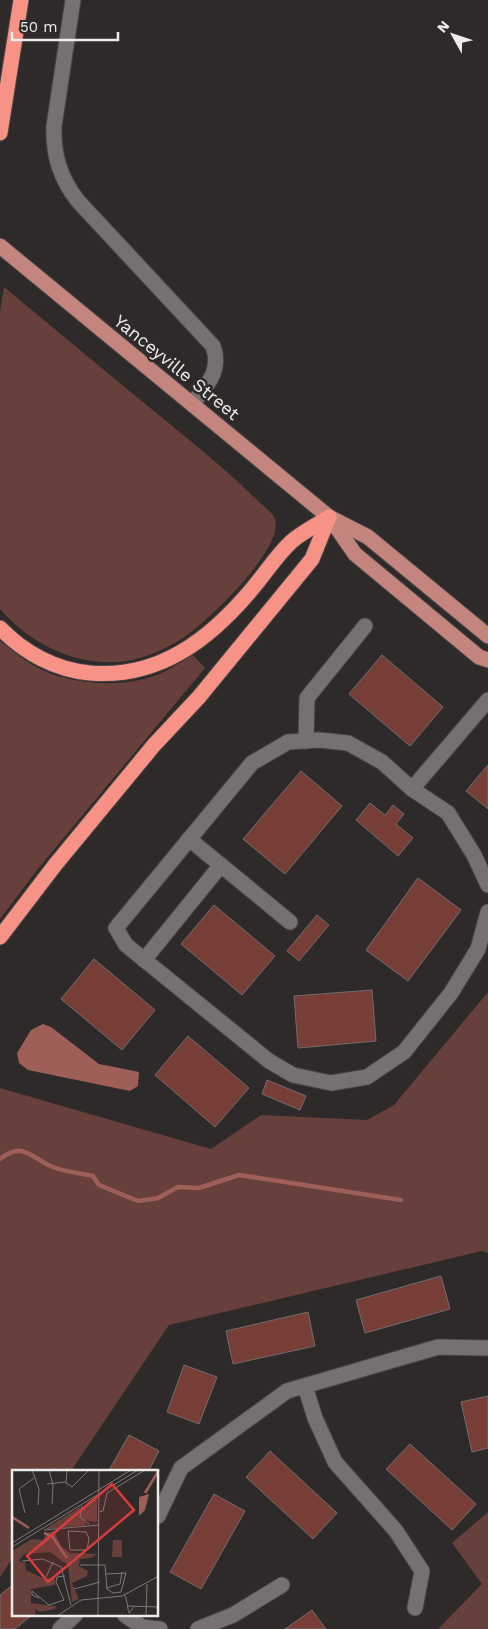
<svg xmlns="http://www.w3.org/2000/svg" width="488" height="1629" font-family="'Work Sans',sans-serif">
<style>
.green{fill:#67403b}
.water{fill:#9d5f58}
.lines{fill:none;stroke-linecap:round;stroke-linejoin:round}
.stream{stroke:#9d5f58;stroke-width:4.5}
.building{fill:#773d37;stroke:#726e6d}
.minor-casing{stroke:#4a4646;stroke-width:17}
.major-casing{stroke:#4a4646;stroke-width:17}
.highway-casing{stroke:#4a4646;stroke-width:17}
.minor{stroke:#757170;stroke-width:15}
.major{stroke:#c3857e;stroke-width:15}
.highway{stroke:#f79287;stroke-width:15}
.labels{text-anchor:middle;dominant-baseline:central;stroke-width:5;stroke-linejoin:round;paint-order:stroke}
.street-label{font-size:18px;fill:#eeeceb;stroke:#2e2a29}
.inset-river{fill:none;stroke:#9d5f58;stroke-width:2.5}
.inset-road{fill:none;stroke:#7b7877;stroke-width:1}
.view{fill:#d83c3c;fill-opacity:0.15;stroke:#d83c3c;stroke-width:2.5}
.inset-edge{fill:none;stroke:#eeeceb;stroke-width:2.5}
</style>
<rect width="100%" height="100%" fill="#2e2a29"/>
<g class="green">
<path d="M4,287C69,341 134,395 199,448C219,465 239,482 258,501C262,505 271,511 274,517C289,545 205,624 183,638C167,648 146,658 127,661C79,668 31,645 0,609V312Z"/>
<path d="M0,641C15,653 31,666 49,673C84,686 132,688 166,671C175,666 184,660 193,655L205,668L37,870L0,919Z"/>
<polygon points="488,992 488,1253 482,1251 169,1325 71,1471 14,1472 14,1556 0,1577 0,1088 211,1149 261,1115 367,1120 394,1105"/>
<polygon points="488,1512 488,1629 438,1629 482,1584 452,1543"/>
</g>
<polygon class="water" points="43,1024 51,1027 99,1064 139,1072 138,1086 130,1091 28,1070 19,1063 17,1053 31,1030"/>
<g class="lines">
<path class="stream" d="M0,1159C25,1140 31,1159 53,1167C65,1172 80,1173 93,1176L99,1185L138,1201L158,1198L178,1187L199,1188L239,1175L401,1200"/>
</g>
<g class="building">
<polygon points="382,655 443,707 410,746 349,694"/>
<polygon points="488,765 488,809 466,791"/>
<polygon points="301,771 342,806 285,874 243,839"/>
<polygon points="370,803 385,815 393,805 404,814 396,824 413,838 398,856 356,820"/>
<polygon points="418,878 461,910 408,981 366,950"/>
<polygon points="214,905 275,956 242,995 181,944"/>
<polygon points="317,915 329,925 299,961 287,951"/>
<polygon points="94,959 155,1010 122,1050 61,999"/>
<polygon points="372,990 376,1041 298,1048 294,996"/>
<polygon points="188,1036 249,1088 215,1127 155,1075"/>
<polygon points="267,1080 306,1096 300,1110 262,1094"/>
<polygon points="441,1276 450,1309 365,1333 356,1300"/>
<polygon points="308,1312 315,1346 233,1364 226,1331"/>
<polygon points="184,1365 217,1377 199,1424 167,1412"/>
<polygon points="488,1396 488,1448 472,1452 461,1402"/>
<polygon points="129,1435 159,1451 148,1472 108,1472"/>
<polygon points="410,1444 476,1504 452,1530 386,1469"/>
<polygon points="270,1451 337,1513 313,1539 246,1477"/>
<polygon points="214,1494 245,1511 201,1589 170,1572"/>
<polygon points="14,1584 14,1615 32,1615 15,1629 0,1629 0,1595"/>
<polygon points="312,1610 326,1629 285,1629"/>
</g>
<g class="lines">
<g class="minor-casing">
<g id="minor">
<path d="M73,0L54,126C53,155 60,178 78,201L213,346C222,371 207,385 192,404"/>
<polyline points="306,741 307,698 365,626"/>
<polyline points="412,789 488,700"/>
<polyline points="189,839 290,922"/>
<polyline points="488,885 474,855 448,813 412,789 382,762 348,743 319,740 288,742 252,763 116,928 126,945 269,1061 293,1075 331,1083 367,1077 404,1052 451,993 478,949 488,912"/>
<polyline points="144,960 221,865"/>
<polyline points="305,1386 315,1418 335,1462 396,1531 422,1571 415,1608"/>
<polyline points="158,1516 181,1468 287,1391 438,1347 488,1348"/>
<polyline points="125,1615 142,1627 160,1629"/>
<polyline points="60,1629 75,1615"/>
<polyline points="198,1629 233,1615 282,1585"/>
</g>
</g>
<g class="major-casing">
<g id="major">
<polyline points="0,246 329,517 368,537 488,636"/>
<polyline points="330,518 355,554 479,657 488,660"/>
</g>
</g>
<g class="highway-casing">
<g id="highway">
<polyline points="0,133 21,0"/>
<path d="M0,628C24,653 56,670 90,673C159,679 210,639 252,589C265,574 276,556 291,542C302,532 317,525 329,517"/>
<polyline points="0,937 55,865 154,745 199,697 312,559 329,517"/>
</g>
</g>
<use href="#minor" class="minor"/>
<use href="#major" class="major"/>
<use href="#highway" class="highway"/>
</g>
<g class="labels">
<g class="street-label">
<text transform="translate(177 367) rotate(39)">Yanceyville Street</text>
</g>
</g>
<g transform="translate(12 1470)">
<rect width="146" height="146" fill="#2e2a29"/>
<path d="M85,27V52L71,50L69,38ZM68,37L74,55L33,59ZM42,61L49,76L58,83L86,84L79,88L68,89L67,96L76,101L75,106L60,113L67,129L60,132L56,95L38,82L13,84L7,90L10,93L13,92L14,100L33,109L43,107V115L19,119V133L44,136L43,139L28,142L23,139L24,146H0V81L20,69L31,70L34,63ZM101,70H110V87H100Z" fill="#67403b"/>
<path d="M137,24L133,40L127,46V27Z" fill="#9d5f58"/>
<path class="inset-river" d="M133,23L147,0M0,47L17,58M32,63L40,66L55,88"/>
<path class="inset-road" d="M20,0L27,19L26,35M37,0L41,15L40,34M55,0L54,13L60,17L77,0M35,14L54,12M70,36L68,47L77,54M87,42L91,41L95,23L133,0M13,43L7,19L22,8M32,60L87,55M56,61L74,62L77,68L75,80H58ZM0,73L119,0M0,77L126,0M10,91L31,89L49,97L59,135M68,95H93M93,95L95,119L101,123L109,122L114,103L94,104M34,107L41,92M94,118L108,114L110,102M62,119L88,112M113,125L116,136L147,137M27,128L20,125V121L37,135L52,130M52,130L44,112L45,107L53,106M115,135L117,143L122,137M45,146L69,130L110,126L147,106M86,146L87,0M134,146L135,114"/>
<path class="view" d="M100,14L122,40L36,112L15,86Z"/>
<rect width="146" height="146" class="inset-edge"/>
</g>
<g transform="translate(453 35) rotate(310)" stroke="#2e2a29" stroke-width="4" paint-order="stroke">
<path d="M0-4L9 19L0 12L-9 19Z" fill="#eeeceb"/>
<text y="-8" font-size="14" font-weight="bold" text-anchor="middle" fill="#eeeceb">N</text>
</g>
<path d="M12 32v8h106v-8" fill="none" stroke="#eeeceb" stroke-width="2.5"/>
<text x="20" y="32" font-size="15" fill="#eeeceb" stroke="#2e2a29" stroke-width="4" paint-order="stroke">50 m</text>
</svg>
